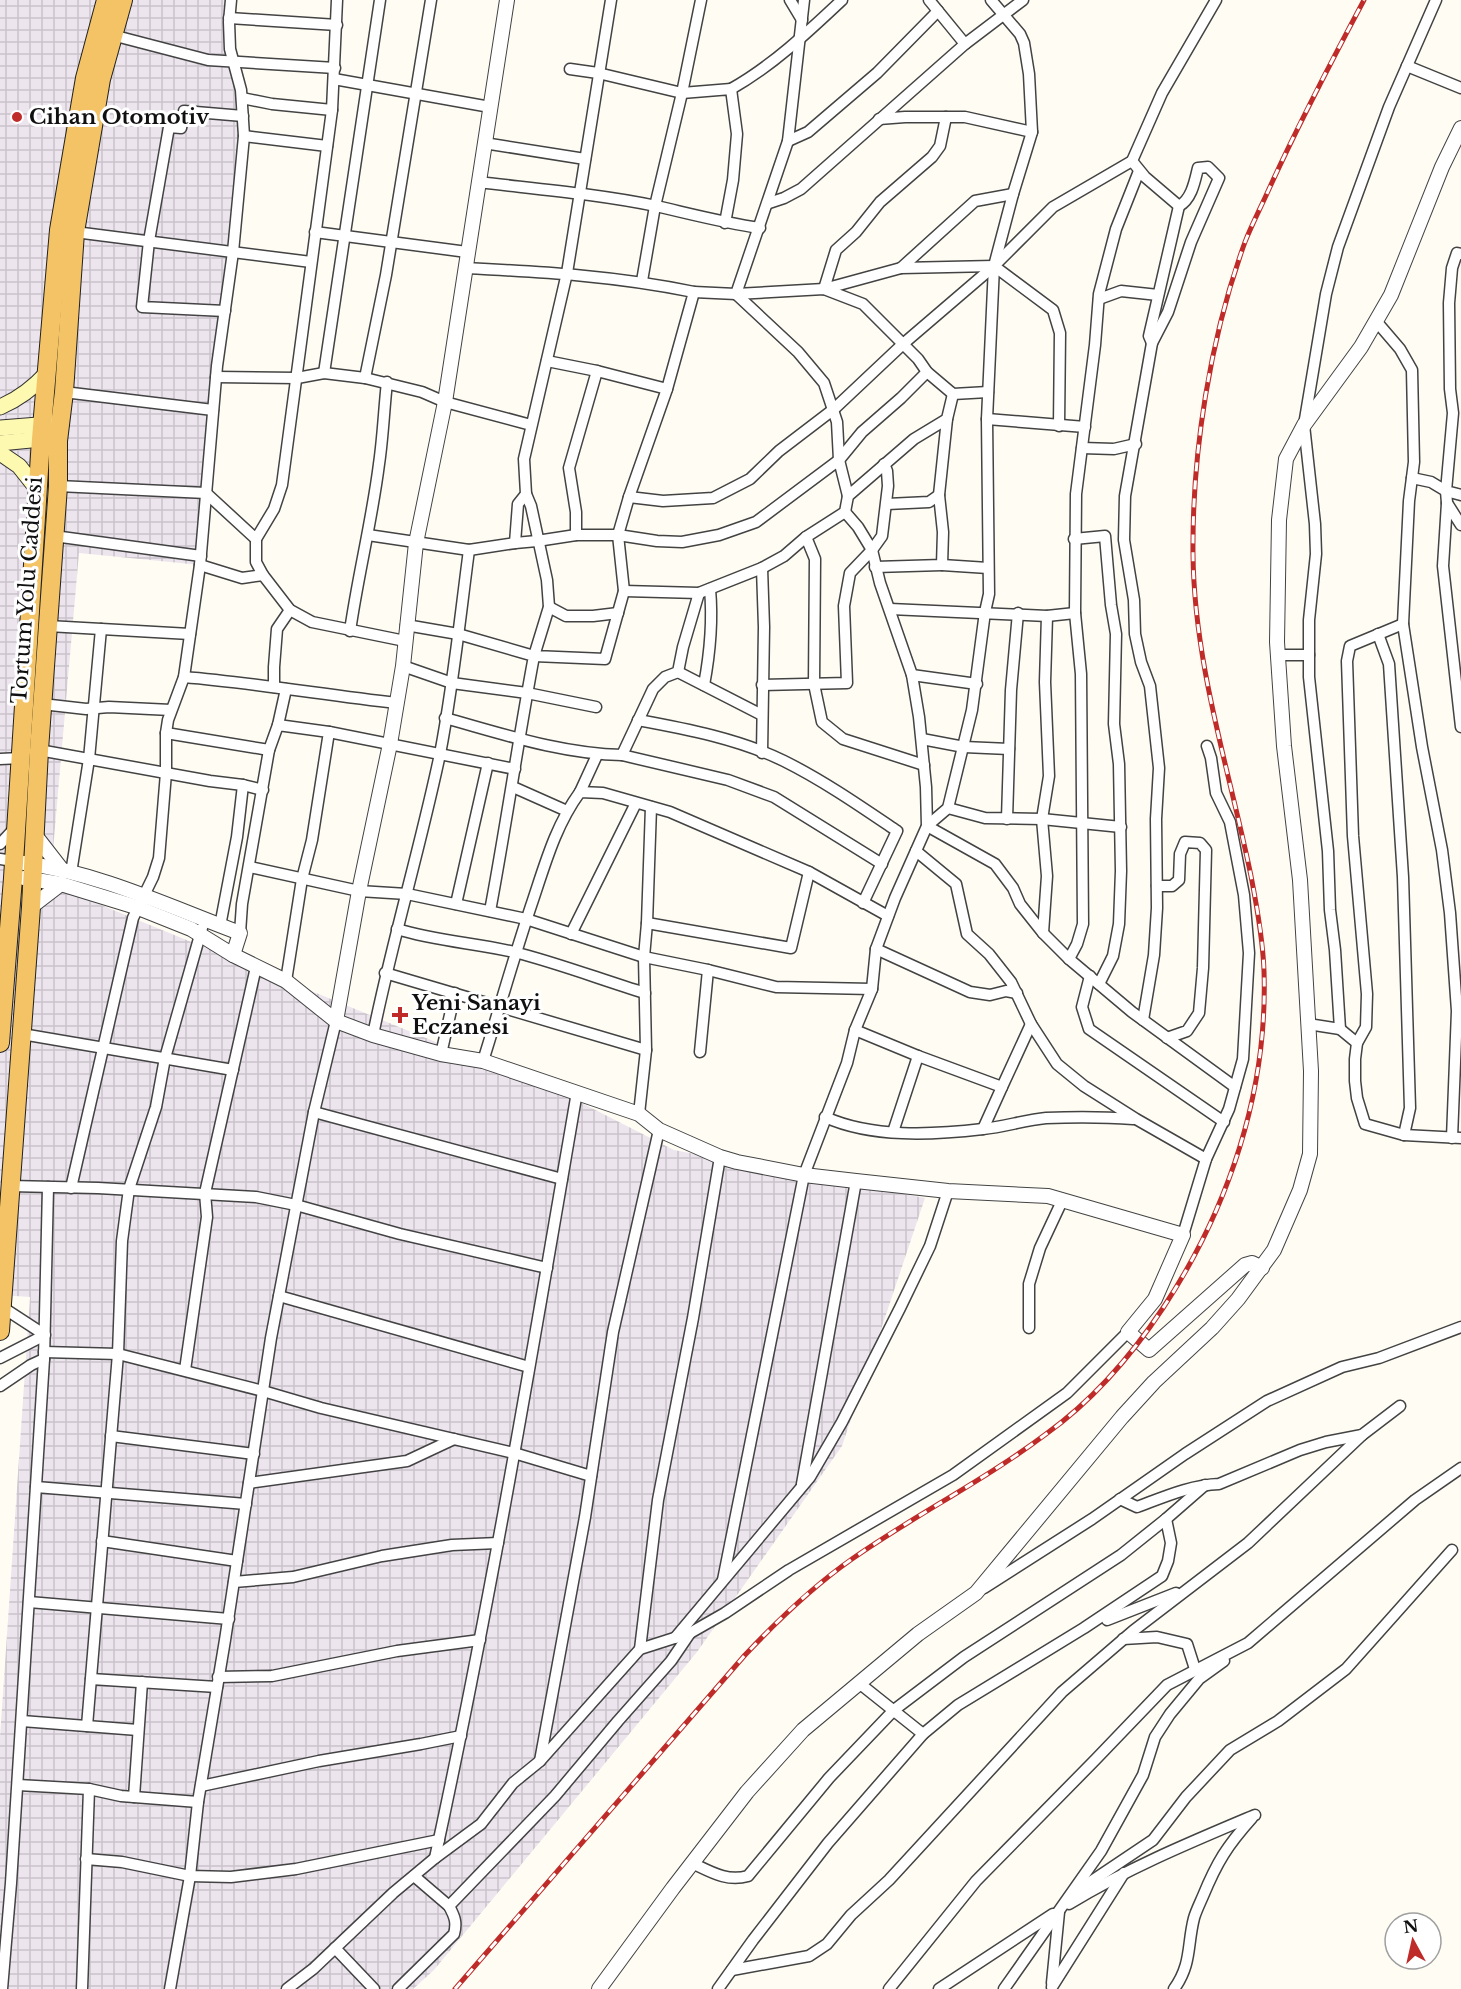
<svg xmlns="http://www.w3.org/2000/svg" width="1461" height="1989" font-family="'Libre Baskerville',serif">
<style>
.industrial{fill:url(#industrial-grid)}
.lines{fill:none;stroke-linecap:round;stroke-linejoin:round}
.minor-casing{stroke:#434343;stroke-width:13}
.tertiary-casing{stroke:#434343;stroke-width:16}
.secondary-casing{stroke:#323232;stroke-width:17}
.trunk-casing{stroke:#212121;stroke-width:20}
.minor{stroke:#fff;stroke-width:10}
.tertiary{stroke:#fff;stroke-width:14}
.secondary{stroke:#fdf9b0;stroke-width:15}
.trunk{stroke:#f3c365;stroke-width:18}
.rail-casing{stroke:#be2b29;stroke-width:5}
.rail{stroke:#fff;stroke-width:3;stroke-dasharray:9;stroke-linecap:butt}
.poi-dot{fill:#be2b29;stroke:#fff;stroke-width:2}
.labels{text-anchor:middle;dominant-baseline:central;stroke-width:6;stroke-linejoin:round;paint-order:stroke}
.poi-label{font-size:21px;font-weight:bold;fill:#101010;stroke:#fff;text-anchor:start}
.street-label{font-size:21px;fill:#101010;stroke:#fff}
</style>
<defs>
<pattern id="industrial-grid" width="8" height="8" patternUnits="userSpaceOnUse" patternTransform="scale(1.5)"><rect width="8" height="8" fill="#ede5ee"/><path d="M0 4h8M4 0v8" fill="none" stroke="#cac3cb"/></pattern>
</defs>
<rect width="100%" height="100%" fill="#fffdf3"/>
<polygon class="industrial" points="0,0 236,0 227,45 241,122 200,565 79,553 50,884 570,1097 674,1150 925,1198 842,1446 697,1652 434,1970 413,1989 0,1989 0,1737 30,1297 0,1295"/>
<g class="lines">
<g class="minor-casing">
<g id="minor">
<polyline points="337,0 332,110 282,485 274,509 256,539 256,562 263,575 290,610 312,622 405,641"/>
<polyline points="790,0 802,20"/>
<polyline points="804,0 788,141 736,294 798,352 824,383 837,422 839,460 848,496"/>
<polyline points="929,0 965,44"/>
<polyline points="991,0 1020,34 1024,43 1029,74 1032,132 1013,194 994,266 987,419 989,594 985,612 972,710 948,808 927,826 995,864 1013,888 1020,904 1043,933 1069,959 1132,1012 1235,1087"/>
<polyline points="229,18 337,25"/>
<polyline points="112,35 208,60 335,68"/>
<polyline points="1407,66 1461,88"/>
<polyline points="570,69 598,73 682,93 731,89 737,134 733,180 725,223"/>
<polyline points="334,79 490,107"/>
<path d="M731,89C772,66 808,32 842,0"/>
<polyline points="242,98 272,104 332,110"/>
<polyline points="946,117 940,146 932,157 880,202 856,232 836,250 824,289 901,268 994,266 1053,310 1060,333 1059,426"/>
<polyline points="879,119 905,117 965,117 1032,132"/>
<polyline points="244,136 327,146"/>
<polyline points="788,141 808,132 877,73 938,11"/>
<polyline points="484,143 585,159"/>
<path d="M478,182C537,189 598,194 656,206C691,214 725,223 760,228"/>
<polyline points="769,203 784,198 801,189 965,44 1023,0"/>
<polyline points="75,232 311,262"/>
<polyline points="315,232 467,252"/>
<polyline points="1461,254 1457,253 1452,268 1449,303 1450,389 1453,413 1446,491 1461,495"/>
<path d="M465,268C544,272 616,276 694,292L667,389L629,497L618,535L624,591L605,659L534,656L549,607L547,580L531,506L526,494"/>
<polyline points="901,268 975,201 1013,194"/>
<polyline points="642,281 655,206 682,93 701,0"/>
<polyline points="694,292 736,294 824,289 863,304 918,359 927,372 953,394 988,392"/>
<polyline points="1099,299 1121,291 1158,295"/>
<polyline points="225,311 142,307 149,241 169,127 181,128 184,111 243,116"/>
<polyline points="1376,321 1400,349 1412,370 1414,462 1409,501 1403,624 1422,747 1442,850 1450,913 1457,1011 1452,1138"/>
<polyline points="1152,343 1149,336 1179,206"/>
<polyline points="547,361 597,371 667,389"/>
<polyline points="324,373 380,0"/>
<polyline points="216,377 297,378 324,373 365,378 422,392 445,402 531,425"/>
<polyline points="365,378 386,275 431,0"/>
<polyline points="64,392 213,410"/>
<polyline points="987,419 1085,427"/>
<polyline points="1082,448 1114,449 1136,444"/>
<polyline points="1412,478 1431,482 1446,491 1447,503 1443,566 1461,727"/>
<polyline points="58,486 206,493 256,539"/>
<polyline points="629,497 663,501 713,498 750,479 779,451 834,409 903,344 994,266 1053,207 1132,161"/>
<polyline points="1447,503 1461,525"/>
<polyline points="887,504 929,502 939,495"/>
<polyline points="368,535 469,550 515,543 518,504 526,494 524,459 567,273 611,0"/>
<polyline points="576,535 576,512 569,468 597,371"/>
<polyline points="54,536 201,556"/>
<polyline points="806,537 815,559 814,684 822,722 843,739 924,765"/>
<polyline points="1074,539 1105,536 1111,605 1116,634 1114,724 1119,764 1121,871 1119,924 1113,956 1099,984"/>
<polyline points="515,543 537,541 576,535 618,535 657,541 682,542 719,535 756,522 839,460 862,432 901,398 927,372"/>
<polyline points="200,565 242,578 263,575"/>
<polyline points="942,565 988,568"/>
<polyline points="875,567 942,565 943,532 939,495 947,419"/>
<polyline points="762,568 764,627 762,753"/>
<polyline points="624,591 699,593 762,568 784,556 806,537 845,512 848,496 914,439 947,419 953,394"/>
<polyline points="549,607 566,616 593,616 618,613"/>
<polyline points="890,609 1047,616 1075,613"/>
<polyline points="1403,624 1350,646 1347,661 1353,836 1367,994 1366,1027 1357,1043 1355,1059 1355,1081 1357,1098 1365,1124 1404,1135 1461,1138"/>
<path d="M406,625L458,634L534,656C518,741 506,826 490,911"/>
<polyline points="48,626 190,634"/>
<path d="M350,631C358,575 372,520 379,464C383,437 384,409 387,382"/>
<polyline points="1378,634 1389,664 1403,877 1410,1108 1404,1135"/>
<polyline points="1278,655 1309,655"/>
<polyline points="403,666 452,683 527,693 596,707"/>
<polyline points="678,672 762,715"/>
<polyline points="912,675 977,684"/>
<path d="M184,677C255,683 325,695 396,703"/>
<path d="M704,685C710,653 713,622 710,589"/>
<polyline points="762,685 847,683 844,606 850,573 872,550 882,536 888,486 887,471 884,464"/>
<polyline points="274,687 274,667 277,629 290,610"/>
<polyline points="42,704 86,709 109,707 171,710"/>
<path d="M445,718C503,734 562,754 622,755L653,689L665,677L678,672L683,647L699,593"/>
<path d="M638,720C687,729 739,739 784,761C824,781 860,806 897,831L863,903"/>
<polyline points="278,725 286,689"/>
<polyline points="329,732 515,769"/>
<polyline points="166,733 269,750 278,725 329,732 312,840 302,879 286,981"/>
<polyline points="922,739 964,747 1009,749"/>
<polyline points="39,750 210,781 243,785 263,790"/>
<polyline points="622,755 728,780 774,797 882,864"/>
<polyline points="0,759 21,758"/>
<polyline points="513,787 567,811"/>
<polyline points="580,792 597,755"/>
<polyline points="948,808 985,818 1042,819 1121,827"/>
<polyline points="1007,819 1011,690 1018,613"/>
<polyline points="0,844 15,828"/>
<polyline points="916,851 956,884 967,934 989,954 1011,982 1031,1024 1057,1064 1084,1086 1136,1119 1206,1159"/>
<polyline points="0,859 13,861"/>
<polyline points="250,867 359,891 407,894 526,919 644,957 708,970 776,987 872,989"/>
<polyline points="71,873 89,759 101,629"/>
<polyline points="1157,886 1172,886 1179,880 1180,854 1185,842 1200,843 1206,850 1203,968 1199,1013 1187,1031 1167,1038"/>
<polyline points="456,904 488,763"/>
<polyline points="647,923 791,948 809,872"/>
<polyline points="220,926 237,837 243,785"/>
<path d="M397,929C436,941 475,943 514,952C558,963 602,980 645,993"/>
<polyline points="240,933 242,904 269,750"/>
<polyline points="1043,933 1047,876 1042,819 1049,776 1045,682 1047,616"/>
<polyline points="571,934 636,803"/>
<polyline points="876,949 970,992 990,995 1006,991 1017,993"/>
<polyline points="1069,959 1077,944 1083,924 1081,674 1075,613 1076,494 1095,345 1099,294 1116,229 1139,171"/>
<polyline points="385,973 646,1050"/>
<polyline points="1090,976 1082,1007 1089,1029 1224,1122"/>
<path d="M1143,1020L1154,955L1157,908L1156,819L1159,768L1150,686L1141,662L1135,634L1134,600L1124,540L1125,496L1152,343L1168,312L1191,242L1219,178L1208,167L1198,168C1195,180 1192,199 1179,206L1145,177L1132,161L1162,93L1216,0"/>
<polyline points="1308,1024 1340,1029 1357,1043"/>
<polyline points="1340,1029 1335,950 1330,910 1328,851 1309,677 1309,620 1316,554 1315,524 1304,425 1326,294 1338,247 1389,107 1436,0"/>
<polyline points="855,1030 918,1056 1002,1087 1031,1024"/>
<polyline points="22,1034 233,1070"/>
<path d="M373,1035C392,941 420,849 440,754C453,687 460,618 469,550"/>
<polyline points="700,1052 708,970"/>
<polyline points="441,1054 455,993"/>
<path d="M483,1061C500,1007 515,953 533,900C546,861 556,825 580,792L603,793L670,812L809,872L888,916"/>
<polyline points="314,1112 562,1179"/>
<polyline points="639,1114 646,1050 644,957 647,923 651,807"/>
<path d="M825,1117C872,1138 932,1135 983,1129C1004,1127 1025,1120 1046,1118C1075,1117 1105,1117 1133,1119"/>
<polyline points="983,1129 1002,1087"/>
<polyline points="893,1132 918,1056"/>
<polyline points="10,1186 98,1188 256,1197 296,1205 400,1234 547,1268"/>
<polyline points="71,1188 133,918 153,877 159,858 166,773 166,733 168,720 184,677 200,565 217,366 233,252 244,136 241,90 230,49 229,22 231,0"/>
<polyline points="1183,1235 1206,1159 1229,1109 1243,1059 1249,953 1244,895 1230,822 1216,793 1211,758 1207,746"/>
<polyline points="279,1296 529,1367"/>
<polyline points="1029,1328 1029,1284 1040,1248 1062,1201"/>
<polyline points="44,1352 118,1354 263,1391 321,1408 514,1453 591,1476"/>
<polyline points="0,1358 45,1335 2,1307"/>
<polyline points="185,1370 207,1217 205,1193 256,967"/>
<polyline points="0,1386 31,1365 44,1359"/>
<polyline points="111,1436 254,1454"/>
<polyline points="249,1483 407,1461 454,1439"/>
<polyline points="802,1484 856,1181"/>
<polyline points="36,1487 246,1504"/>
<path d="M1120,1499L1137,1507C1164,1497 1191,1485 1219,1484L1300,1450L1326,1442L1362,1435L1400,1406"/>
<polyline points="102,1541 237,1561"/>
<polyline points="723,1580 804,1175 847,1063 855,1030 872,989 876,949 895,898 927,826 926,787 919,717 912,675 880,583 872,550 858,527 845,512"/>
<polyline points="234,1582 293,1577 382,1556 452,1545 498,1543"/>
<polyline points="984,1588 1092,1519 1185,1454 1267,1401 1342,1367 1379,1358 1461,1327"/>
<polyline points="29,1602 229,1619"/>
<polyline points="1107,1620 1176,1593"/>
<polyline points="675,1638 810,1477 842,1422 900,1308 930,1246 948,1191"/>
<polyline points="1123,1639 1157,1637 1187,1644 1195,1669"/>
<polyline points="640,1649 658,1500 693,1318 720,1157"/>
<polyline points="218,1677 272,1676 397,1651 480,1640"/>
<polyline points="91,1679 217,1687"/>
<polyline points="859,1683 923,1734"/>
<polyline points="22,1721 138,1730"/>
<polyline points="87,1726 118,1354 122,1241 129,1189 156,1107 165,1058 202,928"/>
<polyline points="540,1761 585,1517 613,1332 659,1130"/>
<polyline points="18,1785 89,1789 121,1796 198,1802"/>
<polyline points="201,1786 319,1761 421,1744 461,1736"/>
<polyline points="134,1797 142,1682"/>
<path d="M435,1858C490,1605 533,1348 577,1092"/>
<polyline points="86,1859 122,1862 190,1876 231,1877 296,1869 439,1840"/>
<path d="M692,1863C711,1872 727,1882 748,1876L829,1778L894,1710L964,1657L1121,1555L1166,1519L1205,1485"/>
<polyline points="414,1876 449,1906"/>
<polyline points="1071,1895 1153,1840 1186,1797 1230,1750 1278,1721 1346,1669 1452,1550"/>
<path d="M1069,1904C1128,1868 1191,1842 1255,1815"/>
<polyline points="335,1948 374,1989"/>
<polyline points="732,1970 809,1956 827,1944 851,1915 889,1880 1062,1692 1133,1631 1248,1543 1362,1435"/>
<polyline points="1052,1983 1059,1912"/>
<polyline points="1052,1987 1124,1873"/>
<polyline points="2,1989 11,1883 44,1359 48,1187"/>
<polyline points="82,1989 89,1789"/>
<polyline points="170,1989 190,1876 198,1802 225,1640 271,1338 314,1112 336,1021"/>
<polyline points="287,1989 313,1969 393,1893 435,1858 481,1824 513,1783 540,1761 640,1649 690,1633 725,1613 789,1570 953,1475 1067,1393 1128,1332"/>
<path d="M398,1989L454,1934C457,1923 455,1917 449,1906L555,1796L618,1721L671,1661L690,1633"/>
<polyline points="718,1989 753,1940 828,1843 923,1734 958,1705 1084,1628 1162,1576 1168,1561 1171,1543 1166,1519"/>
<polyline points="889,1989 976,1881 1096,1759 1167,1685 1248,1643 1415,1500 1461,1468"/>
<polyline points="939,1989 1053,1914"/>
<polyline points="1004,1989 1101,1851 1143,1775 1155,1737 1170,1714 1199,1679 1224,1661"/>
<path d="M1174,1989C1192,1964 1187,1945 1194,1918C1196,1911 1200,1903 1203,1896C1217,1862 1227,1846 1252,1818"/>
</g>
</g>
<g class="tertiary-casing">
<g id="tertiary">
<polyline points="35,835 63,871"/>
<path d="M24,863C99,873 170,907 240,933L233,955"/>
<polyline points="24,878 61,884 136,907 191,929 233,955 286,981 336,1021 373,1035 441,1054 483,1061 639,1114 659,1130 720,1157 737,1162 804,1175 856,1181 948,1191 1048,1196 1183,1235 1155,1299 1128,1332 1149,1350 1245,1265 1252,1263 1262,1268"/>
<polyline points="31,907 61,884"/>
<polyline points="336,1021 359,891 390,744 403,666 416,543 445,402 507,0"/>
<polyline points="599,1989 673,1888 747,1792 803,1730 918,1634 976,1593 1122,1417 1154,1382 1212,1328 1238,1299 1274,1250 1300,1190 1310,1154 1311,1071 1300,880 1284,746 1277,642 1279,520 1286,459 1304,425 1361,347 1391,295 1442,167 1461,128"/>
</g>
</g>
<g class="secondary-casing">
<g id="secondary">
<path d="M0,407C19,399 33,388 46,374"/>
<polyline points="0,428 51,424"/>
<polyline points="0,443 41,439 51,440"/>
<polyline points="0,453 19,466 38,490"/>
</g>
</g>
<g class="trunk-casing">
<g id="trunk">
<polyline points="0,1043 13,878 41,439 59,230 85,78 106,0"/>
<polyline points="0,1331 31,907 39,750 58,486 58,441 64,392 75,232 101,79 123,0"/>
</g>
</g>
<use href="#minor" class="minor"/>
<use href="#tertiary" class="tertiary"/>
<use href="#secondary" class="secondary"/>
<use href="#trunk" class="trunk"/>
<g class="rail-casing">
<path id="rail" d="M455,1989L745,1655C778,1620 812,1587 852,1559C915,1515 985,1480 1046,1434C1092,1401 1132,1355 1163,1308C1229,1208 1268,1091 1264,971C1263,940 1257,907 1251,876C1229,769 1194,664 1193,554C1192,452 1210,338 1245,242C1252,224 1261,207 1269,189C1298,125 1331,62 1364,0"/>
</g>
<use href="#rail" class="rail"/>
</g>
<g class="poi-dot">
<circle cx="17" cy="117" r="6"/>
<path d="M397 1006h6v6h6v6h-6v6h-6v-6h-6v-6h6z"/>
</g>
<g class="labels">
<g class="poi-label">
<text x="29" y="117">Cihan Otomotiv</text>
<text x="412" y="1003">Yeni Sanayi<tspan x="412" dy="24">Eczanesi</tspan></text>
</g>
<g class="street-label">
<text transform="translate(27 590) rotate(-86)">Tortum Yolu Caddesi</text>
</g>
</g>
<g transform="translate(1413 1941) rotate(352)"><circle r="28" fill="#ffffff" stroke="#9f9f9f" stroke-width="1.5"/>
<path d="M0-4.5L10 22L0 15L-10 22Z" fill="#be2b29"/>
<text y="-9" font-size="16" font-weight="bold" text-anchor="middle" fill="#101010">N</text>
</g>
</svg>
